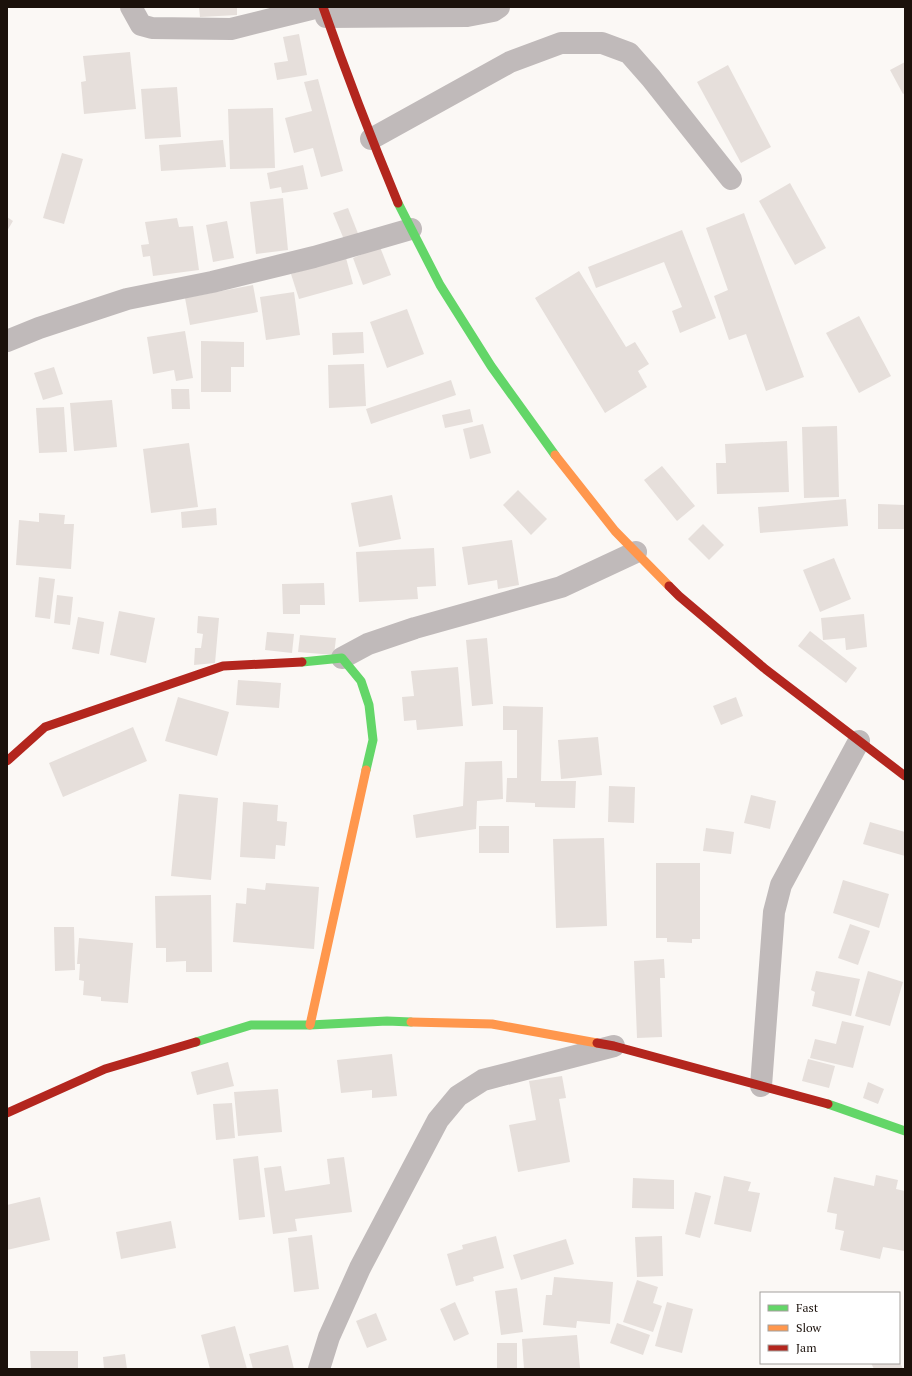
<svg xmlns="http://www.w3.org/2000/svg" width="912" height="1376" font-family="'PT Serif',serif">
<style>
.building{fill:#e6dfdb}
.lines{fill:none;stroke-linecap:round;stroke-linejoin:round}
.street{stroke:#c0baba;stroke-width:22}
.fast{stroke:#63d668;stroke-width:9}
.slow{stroke:#ff974d;stroke-width:9}
.jam{stroke:#b3261e;stroke-width:9}
</style>
<rect width="100%" height="100%" fill="#fbf8f5"/>
<g class="building">
<polygon points="199,7 237,7 237,15 200,17"/>
<polygon points="299,34 307,75 277,80 274,63 288,61 283,37"/>
<polygon points="130,52 136,109 84,114 81,82 86,81 83,56"/>
<polygon points="905,62 905,93 903,94 890,70"/>
<polygon points="728,65 771,147 741,163 697,82"/>
<polygon points="318,79 343,171 321,177 313,148 294,153 285,118 312,111 304,82"/>
<polygon points="177,87 181,137 145,139 141,89"/>
<polygon points="273,108 275,168 230,169 228,109"/>
<polygon points="223,140 226,167 161,171 159,145"/>
<polygon points="62,153 83,159 64,224 43,218"/>
<polygon points="303,165 308,189 282,193 281,187 270,189 267,173"/>
<polygon points="790,183 826,248 795,265 759,201"/>
<polygon points="283,198 288,250 256,254 250,202"/>
<polygon points="348,208 359,236 345,242 333,213"/>
<polygon points="744,213 804,377 766,391 746,334 729,340 714,296 728,290 706,228"/>
<polygon points="7,217 13,221 7,231"/>
<polygon points="177,218 179,227 193,226 199,270 153,276 150,256 143,257 141,245 149,244 145,222"/>
<polygon points="227,221 234,258 213,262 206,225"/>
<polygon points="682,230 716,318 680,333 672,311 682,307 664,262 596,288 588,267"/>
<polygon points="380,247 391,275 363,285 353,258"/>
<polygon points="346,258 353,284 299,299 291,274"/>
<polygon points="579,271 626,347 635,342 649,364 638,371 647,387 605,413 535,298"/>
<polygon points="253,285 258,312 190,325 185,298"/>
<polygon points="294,292 300,335 266,340 260,297"/>
<polygon points="407,309 424,354 387,368 370,322"/>
<polygon points="859,316 891,376 859,393 826,333"/>
<polygon points="185,331 193,378 176,381 174,370 153,374 147,337"/>
<polygon points="363,332 364,353 333,355 332,333"/>
<polygon points="201,341 244,342 244,367 231,367 231,392 201,392"/>
<polygon points="364,364 366,406 329,408 328,365"/>
<polygon points="54,367 63,394 43,400 34,373"/>
<polygon points="451,380 456,395 371,424 366,409"/>
<polygon points="171,389 189,389 190,409 172,409"/>
<polygon points="112,400 117,447 74,451 70,403"/>
<polygon points="64,407 67,452 39,453 36,408"/>
<polygon points="470,409 473,422 445,428 442,415"/>
<polygon points="483,424 491,453 470,459 463,429"/>
<polygon points="837,426 839,497 804,498 802,427"/>
<polygon points="787,441 789,492 717,494 716,463 726,463 725,444"/>
<polygon points="189,443 198,507 151,513 143,449"/>
<polygon points="662,466 695,506 677,521 644,480"/>
<polygon points="518,490 547,519 531,535 503,505"/>
<polygon points="392,495 401,539 359,547 351,503"/>
<polygon points="846,499 848,526 760,533 758,507"/>
<polygon points="878,504 905,505 905,529 878,529"/>
<polygon points="216,508 217,525 182,528 181,512"/>
<polygon points="39,513 65,515 64,524 74,524 71,569 16,565 19,520 39,522"/>
<polygon points="703,524 724,545 709,560 688,539"/>
<polygon points="512,540 519,585 498,589 497,580 468,585 462,547"/>
<polygon points="434,548 436,586 417,587 418,599 359,602 356,552"/>
<polygon points="834,558 851,599 820,612 803,570"/>
<polygon points="39,577 55,579 50,619 35,617"/>
<polygon points="324,583 325,605 300,605 300,614 283,614 282,584"/>
<polygon points="57,595 73,597 70,625 54,623"/>
<polygon points="119,611 155,618 146,663 110,655"/>
<polygon points="864,614 867,647 846,650 845,638 823,640 821,618"/>
<polygon points="198,616 219,618 215,663 194,665 195,648 201,648 203,634 197,633"/>
<polygon points="78,617 104,622 99,654 72,649"/>
<polygon points="810,631 857,668 846,683 798,646"/>
<polygon points="267,632 294,634 292,653 265,650"/>
<polygon points="300,635 336,638 334,655 298,652"/>
<polygon points="487,638 493,704 472,706 466,640"/>
<polygon points="458,667 463,726 417,730 416,720 404,721 402,697 414,696 411,671"/>
<polygon points="238,680 281,683 279,708 236,705"/>
<polygon points="178,697 229,712 217,756 165,741"/>
<polygon points="736,697 743,716 721,725 713,706"/>
<polygon points="503,706 543,707 541,781 576,781 575,808 535,807 535,803 506,802 507,778 517,778 517,730 503,730"/>
<polygon points="133,727 147,761 63,797 49,763"/>
<polygon points="598,737 602,775 561,779 558,740"/>
<polygon points="502,761 503,799 477,801 476,829 416,838 413,815 463,806 465,762"/>
<polygon points="609,786 635,787 634,823 608,822"/>
<polygon points="179,794 218,798 211,880 171,876"/>
<polygon points="751,795 776,801 770,829 744,823"/>
<polygon points="243,802 278,805 277,821 287,822 285,846 276,845 275,859 240,857"/>
<polygon points="870,822 905,832 905,856 863,844"/>
<rect x="479" y="826" width="30" height="27"/>
<polygon points="706,828 734,832 731,854 703,851"/>
<polygon points="604,838 607,926 556,928 553,839"/>
<polygon points="656,863 700,863 700,939 692,939 692,943 667,942 667,938 656,938"/>
<polygon points="843,880 889,894 879,928 833,913"/>
<polygon points="266,883 319,887 314,949 233,942 236,903 246,904 247,888 265,890"/>
<polygon points="211,895 212,972 186,972 186,961 166,962 166,948 156,948 155,896"/>
<polygon points="850,924 870,931 858,965 838,958"/>
<polygon points="54,927 74,927 75,970 55,971"/>
<polygon points="79,938 133,943 128,1003 101,1001 101,997 83,995 84,981 79,980 80,964 77,964"/>
<polygon points="664,959 665,978 660,978 662,1037 637,1038 634,961"/>
<polygon points="816,971 860,979 851,1016 812,1006 815,992 811,990"/>
<polygon points="868,971 903,982 890,1026 855,1016"/>
<polygon points="842,1021 864,1026 853,1068 810,1058 815,1039 836,1044"/>
<polygon points="392,1054 397,1096 372,1098 372,1090 341,1093 337,1060"/>
<polygon points="808,1059 835,1066 829,1088 802,1081"/>
<polygon points="228,1062 234,1086 197,1095 191,1072"/>
<polygon points="562,1076 566,1098 559,1099 570,1162 518,1172 509,1125 536,1120 529,1081"/>
<polygon points="868,1082 884,1089 878,1104 863,1098"/>
<polygon points="278,1089 282,1132 238,1136 234,1092"/>
<polygon points="232,1103 235,1138 216,1140 213,1104"/>
<polygon points="258,1156 265,1217 239,1220 233,1159"/>
<polygon points="344,1157 352,1212 295,1219 297,1231 273,1234 264,1168 281,1166 285,1191 330,1184 327,1159"/>
<polygon points="876,1175 898,1180 896,1189 905,1191 904,1251 883,1247 880,1259 840,1250 844,1231 835,1229 837,1214 827,1212 834,1177 874,1186"/>
<polygon points="724,1176 751,1182 748,1191 760,1193 751,1232 714,1224"/>
<polygon points="633,1178 674,1180 674,1209 632,1208"/>
<polygon points="695,1192 711,1196 700,1238 685,1234"/>
<polygon points="40,1197 50,1240 7,1250 7,1205"/>
<polygon points="171,1221 176,1248 121,1259 116,1232"/>
<polygon points="312,1235 319,1289 294,1292 288,1238"/>
<polygon points="496,1236 504,1268 473,1277 474,1281 456,1286 447,1254 463,1249 462,1245"/>
<polygon points="662,1236 663,1276 637,1277 635,1237"/>
<polygon points="566,1239 574,1264 521,1280 513,1255"/>
<polygon points="554,1277 613,1282 610,1324 577,1321 576,1328 543,1325 546,1295 552,1295"/>
<polygon points="637,1280 658,1287 653,1303 662,1306 653,1332 623,1322"/>
<polygon points="517,1288 523,1332 501,1335 495,1291"/>
<polygon points="455,1302 469,1334 454,1341 440,1309"/>
<polygon points="667,1302 693,1309 682,1353 655,1346"/>
<polygon points="376,1313 387,1340 367,1348 356,1321"/>
<polygon points="617,1323 650,1335 643,1355 610,1343"/>
<polygon points="235,1326 247,1369 210,1369 201,1335"/>
<polygon points="577,1335 580,1368 524,1369 522,1339"/>
<rect x="497" y="1343" width="20" height="26"/>
<polygon points="288,1345 294,1369 253,1369 249,1354"/>
<polygon points="30,1351 78,1351 78,1369 31,1369"/>
<polygon points="125,1354 127,1369 104,1369 103,1357"/>
<polygon points="871,1363 900,1363 903,1369 874,1369"/>
</g>
<g class="lines">
<g class="street">
<polyline points="131,7 141,25 152,28 231,29 319,7"/>
<polyline points="326,17 467,16 493,11 499,7"/>
<polyline points="371,139 510,62 561,43 602,43 629,53 651,78 731,179"/>
<polyline points="7,341 39,328 127,299 212,282 314,257 411,229"/>
<polyline points="342,658 368,644 415,628 561,587 636,552"/>
<polyline points="761,1086 774,912 781,885 859,741"/>
<polyline points="319,1369 329,1337 360,1268 438,1120 458,1096 483,1080 614,1046"/>
</g>
<g class="fast">
<polyline points="398,203 440,285 491,366 555,455"/>
<polyline points="302,662 342,658 361,681 369,705 373,740 366,770"/>
<polyline points="196,1042 251,1025 310,1025 387,1021 411,1022"/>
<polyline points="828,1104 905,1131"/>
</g>
<g class="slow">
<polyline points="555,455 615,531 669,586"/>
<polyline points="411,1022 492,1024 597,1043"/>
<polyline points="310,1025 366,770"/>
</g>
<g class="jam">
<path d="M323,7C346,73 371,138 398,203"/>
<polyline points="669,586 679,596 764,668 905,776"/>
<polyline points="7,761 45,727 223,666 302,662"/>
<polyline points="597,1043 614,1046 828,1104"/>
<polyline points="7,1113 105,1069 196,1042"/>
</g>
</g>
<rect width="912" height="1376" fill="none" stroke="#1b110b" stroke-width="16"/>
<rect x="760" y="1292" width="140" height="72" fill="#ffffff" stroke="#a4a09d"/>
<rect x="768" y="1305" width="20" height="6" fill="#63d668" stroke="#a4a09d"/>
<text x="796" y="1312" font-size="12" fill="#1b110b">Fast</text>
<rect x="768" y="1325" width="20" height="6" fill="#ff974d" stroke="#a4a09d"/>
<text x="796" y="1332" font-size="12" fill="#1b110b">Slow</text>
<rect x="768" y="1345" width="20" height="6" fill="#b3261e" stroke="#a4a09d"/>
<text x="796" y="1352" font-size="12" fill="#1b110b">Jam</text>
</svg>
